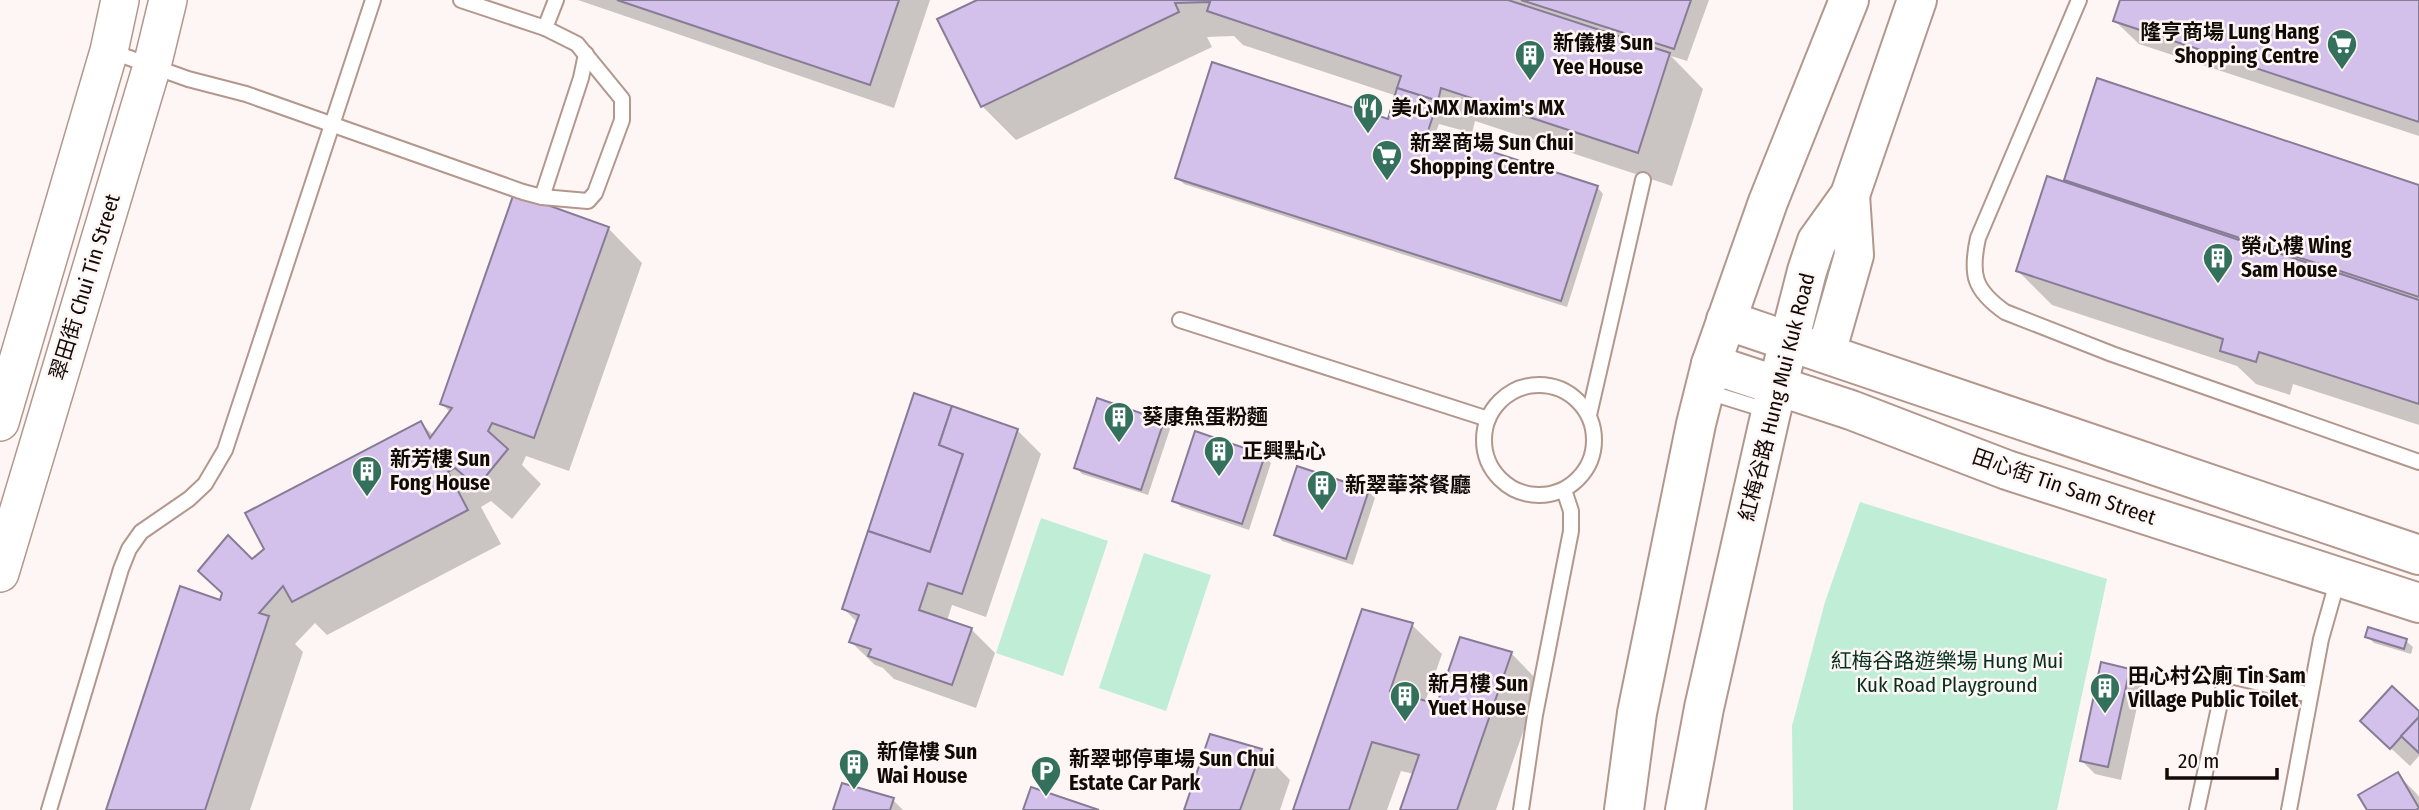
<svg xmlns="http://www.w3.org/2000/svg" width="2419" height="810" font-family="'Fira Sans Condensed','Noto Sans TC',sans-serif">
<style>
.green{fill:#bfedd6}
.shadow{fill:#0003;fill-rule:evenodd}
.building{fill:#d3c0eb;stroke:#877c95;stroke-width:2}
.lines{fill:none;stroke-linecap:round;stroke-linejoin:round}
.service-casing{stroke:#b3978c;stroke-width:18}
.tertiary-casing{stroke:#b3978c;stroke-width:40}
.secondary-casing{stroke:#b3978c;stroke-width:42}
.primary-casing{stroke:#b3978c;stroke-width:42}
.service{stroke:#fff;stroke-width:14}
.tertiary{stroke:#fff;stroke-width:37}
.secondary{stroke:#fff;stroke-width:38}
.primary{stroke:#fff;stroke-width:38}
.labels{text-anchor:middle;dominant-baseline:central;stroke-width:5;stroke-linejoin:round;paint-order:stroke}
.poi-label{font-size:21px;font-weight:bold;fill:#130a06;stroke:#fdf6f4;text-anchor:start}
.street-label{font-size:21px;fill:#130a06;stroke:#fdf6f4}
.park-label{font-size:21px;fill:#063121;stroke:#fdf6f4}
</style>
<rect width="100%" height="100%" fill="#fdf6f4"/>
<g class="green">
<polygon points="1860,502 2107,579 2057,810 1793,810 1792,726 1825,602"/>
<polygon points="1041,518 1108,541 1063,676 996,653"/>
<polygon points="1144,553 1211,575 1166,711 1099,688"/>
</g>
<g class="shadow">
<polygon points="578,0 930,0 894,108"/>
<path d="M981,0H1709L1687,61L1671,56L1703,89L1672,186L1475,121L1472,133L1439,124L1435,135L1597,187L1603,194L1567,307L1184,184L1177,178L1389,121L1397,96L1243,45L1234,36L1207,37L1212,47L1016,140L982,106ZM1415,92L1447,101L1446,105L1420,97Z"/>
<polygon points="2122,0 2419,0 2419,136 2139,44 2115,21"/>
<polygon points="2066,179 2419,186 2419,425 2293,384 2290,395 2256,384 2237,366 2052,305 2018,271 2074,187"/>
<polygon points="608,228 642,263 569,471 526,456 522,465 541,484 512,519 491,501 481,507 501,544 327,635 315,623 295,644 303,652 250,810 108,810 221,602 223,594 200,571 252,561 421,423 434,436 451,413 442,404"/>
<polygon points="1164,422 1170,429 1148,495 1082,474 1076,467"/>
<polygon points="1017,430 1041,454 986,617 952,605 947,621 971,629 995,653 976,708 894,679 883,668 875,665 851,642 858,623 844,609"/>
<polygon points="1264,457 1271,463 1249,530 1181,507 1174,500"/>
<polygon points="1368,491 1375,498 1353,565 1282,541 1276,534"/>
<polygon points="1412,625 1442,654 1425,702 1438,706 1511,653 1540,683 1496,810 1402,810 1414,774 1401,771 1387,810 1295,810"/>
<polygon points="2367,636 2406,641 2413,647 2411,654 2374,643"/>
<polygon points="2129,670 2142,684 2121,780 2095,774 2082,761"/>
<polygon points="2419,713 2419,756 2410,766 2381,739"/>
<polygon points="1261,750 1290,780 1280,810 1186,810"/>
<polygon points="2397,774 2416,793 2419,797 2419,810 2369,810"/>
<polygon points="893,800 903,810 835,810"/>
</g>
<g class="building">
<polygon points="617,0 899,0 870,85"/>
<polygon points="977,0 1508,0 1670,53 1638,153 1441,88 1438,101 1397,88 1401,76 1207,11 1210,2 1175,3 1179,12 981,107 937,19"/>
<polygon points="1521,0 1691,0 1674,49"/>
<polygon points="2120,0 2419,0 2419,122 2113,21"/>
<polygon points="1212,62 1388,119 1397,88 1438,101 1428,131 1598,186 1561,301 1175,178"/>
<polygon points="2097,78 2419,185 2419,297 2064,180"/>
<polygon points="2047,176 2419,300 2419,404 2259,352 2256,362 2220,351 2223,339 2016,271"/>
<polygon points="514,193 609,227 534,438 492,423 488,431 508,449 477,487 455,468 448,472 468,510 292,602 283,586 259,613 269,616 205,810 106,810 180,586 220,600 222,593 198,571 228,535 252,559 264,549 245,513 421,421 430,438 452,408 440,404"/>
<polygon points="914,393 952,406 939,445 963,454 930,552 868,531"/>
<polygon points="1097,398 1164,421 1141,490 1074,468"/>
<polygon points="952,406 1018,429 962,594 928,583 919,610 972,628 952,685 868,656 871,649 849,642 859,615 842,609 868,531 930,552 963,454 939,445"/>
<polygon points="1195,431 1265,455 1242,524 1172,501"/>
<polygon points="1297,466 1369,490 1346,559 1274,535"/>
<polygon points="1362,609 1413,623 1390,691 1437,704 1460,637 1512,652 1457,810 1400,810 1419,755 1372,742 1349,810 1293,810"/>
<polygon points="2368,627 2407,639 2404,649 2365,637"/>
<polygon points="2101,662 2130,669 2108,767 2080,761"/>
<polygon points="2392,686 2419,711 2419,717 2390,749 2360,721"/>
<polygon points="2419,717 2419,753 2401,736"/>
<polygon points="1210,734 1262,749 1240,810 1184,810"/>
<polygon points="2398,772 2419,808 2416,810 2367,810 2358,795"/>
<polygon points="842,783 894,798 890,810 833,810"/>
<polygon points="1031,787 1099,810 1023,810"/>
</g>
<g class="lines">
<g class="service-casing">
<g id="service">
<path d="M2079,0L1978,238C1970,275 1974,290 2005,312L2112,354L2419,462"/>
<polyline points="545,28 556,0"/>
<polyline points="110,51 188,79 246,94 523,192 542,197 588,201 595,193 622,120 622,99 577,44 545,28 461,0"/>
<polyline points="542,197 581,78 586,54"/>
<polyline points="1180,320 1488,419"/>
<circle cx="1539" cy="440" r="55"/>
<polyline points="1705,391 1769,411"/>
<polyline points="1589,415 1643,180"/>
<polyline points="49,810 121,569 129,549 141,532 189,499 205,484 225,450 373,0"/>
<polyline points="1521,810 1535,715 1571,531 1571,511 1564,490"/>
<polyline points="2197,810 2226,675 2310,695"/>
<polyline points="2289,810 2321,639 2338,579"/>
</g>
</g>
<g class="tertiary-casing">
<g id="tertiary">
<polyline points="0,422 109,51 120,0"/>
<polyline points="0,573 152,66 168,0"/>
</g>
</g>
<g class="secondary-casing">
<g id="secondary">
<polyline points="1726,320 2419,555"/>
<polyline points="1711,364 1851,410 2007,470 2419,603"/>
</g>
</g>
<g class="primary-casing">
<g id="primary">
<polyline points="1826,353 1854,255 1850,195"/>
<polyline points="1624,810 1637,713 1696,424 1711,364 1768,202 1849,0"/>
<polyline points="1685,810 1704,708 1771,412 1807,271 1817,241 1850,195 1917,0"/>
</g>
</g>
<use href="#service" class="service"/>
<use href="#tertiary" class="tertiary"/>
<use href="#secondary" class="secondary"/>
<use href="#primary" class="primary"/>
</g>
<defs>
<g id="supermarket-pin" transform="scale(1.575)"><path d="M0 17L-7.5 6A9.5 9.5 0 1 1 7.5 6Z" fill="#34715d" stroke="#fdf6f4"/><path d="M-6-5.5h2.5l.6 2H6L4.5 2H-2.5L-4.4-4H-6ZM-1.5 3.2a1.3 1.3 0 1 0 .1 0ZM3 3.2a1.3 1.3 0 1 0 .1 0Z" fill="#fff"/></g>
<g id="building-pin" transform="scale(1.575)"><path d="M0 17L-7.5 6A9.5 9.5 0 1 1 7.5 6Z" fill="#34715d" stroke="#fdf6f4"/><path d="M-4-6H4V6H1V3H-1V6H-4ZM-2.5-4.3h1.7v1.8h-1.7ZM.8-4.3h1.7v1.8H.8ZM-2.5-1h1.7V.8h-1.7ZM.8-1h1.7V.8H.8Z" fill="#fff"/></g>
<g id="restaurant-pin" transform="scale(1.575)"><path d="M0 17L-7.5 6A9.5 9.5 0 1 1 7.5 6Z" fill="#34715d" stroke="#fdf6f4"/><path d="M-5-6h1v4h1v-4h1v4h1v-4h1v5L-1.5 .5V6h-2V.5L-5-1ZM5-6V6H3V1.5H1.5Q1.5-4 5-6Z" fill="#fff"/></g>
<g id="parking-pin" transform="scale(1.575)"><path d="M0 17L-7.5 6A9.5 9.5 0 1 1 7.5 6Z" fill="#34715d" stroke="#fdf6f4"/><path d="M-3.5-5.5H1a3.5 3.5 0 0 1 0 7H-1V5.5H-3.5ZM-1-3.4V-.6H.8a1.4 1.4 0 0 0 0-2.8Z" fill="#fff"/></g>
</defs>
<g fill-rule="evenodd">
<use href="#supermarket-pin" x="2342" y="44"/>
<use href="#building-pin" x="1530" y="55"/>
<use href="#restaurant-pin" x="1368" y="108"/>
<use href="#supermarket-pin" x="1387" y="155"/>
<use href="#building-pin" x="2218" y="258"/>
<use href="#building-pin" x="1119" y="417"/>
<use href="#building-pin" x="1219" y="451"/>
<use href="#building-pin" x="367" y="471"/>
<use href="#building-pin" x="1322" y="485"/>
<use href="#building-pin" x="2105" y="688"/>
<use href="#building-pin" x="1405" y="696"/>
<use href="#building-pin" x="854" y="764"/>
<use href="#parking-pin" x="1046" y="771"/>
</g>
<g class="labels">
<g class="poi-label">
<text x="2319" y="32" text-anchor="end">隆亨商場 Lung Hang<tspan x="2319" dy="24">Shopping Centre</tspan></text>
<text x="1553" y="43">新儀樓 Sun<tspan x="1553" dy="24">Yee House</tspan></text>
<text x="1391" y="108">美心MX Maxim's MX</text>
<text x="1410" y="143">新翠商場 Sun Chui<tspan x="1410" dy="24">Shopping Centre</tspan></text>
<text x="2241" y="246">榮心樓 Wing<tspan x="2241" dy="24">Sam House</tspan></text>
<text x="1142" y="417">葵康魚蛋粉麵</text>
<text x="1242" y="451">正興點心</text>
<text x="390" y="459">新芳樓 Sun<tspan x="390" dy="24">Fong House</tspan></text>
<text x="1345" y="485">新翠華茶餐廳</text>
<text x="2128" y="676">田心村公廁 Tin Sam<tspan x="2128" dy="24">Village Public Toilet</tspan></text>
<text x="1428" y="684">新月樓 Sun<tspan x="1428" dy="24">Yuet House</tspan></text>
<text x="877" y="752">新偉樓 Sun<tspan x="877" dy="24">Wai House</tspan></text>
<text x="1069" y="759">新翠邨停車場 Sun Chui<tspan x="1069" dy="24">Estate Car Park</tspan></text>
</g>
<g class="street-label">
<text transform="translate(85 287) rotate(-73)">翠田街 Chui Tin Street</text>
<text transform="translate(1777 397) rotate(-76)">紅梅谷路 Hung Mui Kuk Road</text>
<text transform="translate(2064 487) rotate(19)">田心街 Tin Sam Street</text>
</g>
<g class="park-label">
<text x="1947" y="661">紅梅谷路遊樂場 Hung Mui<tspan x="1947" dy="24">Kuk Road Playground</tspan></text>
</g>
</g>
<path d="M2167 768v10h110v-10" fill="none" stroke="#130a06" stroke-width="3.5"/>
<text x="2178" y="768" font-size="21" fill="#130a06" stroke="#fdf6f4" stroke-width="5" paint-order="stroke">20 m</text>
</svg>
